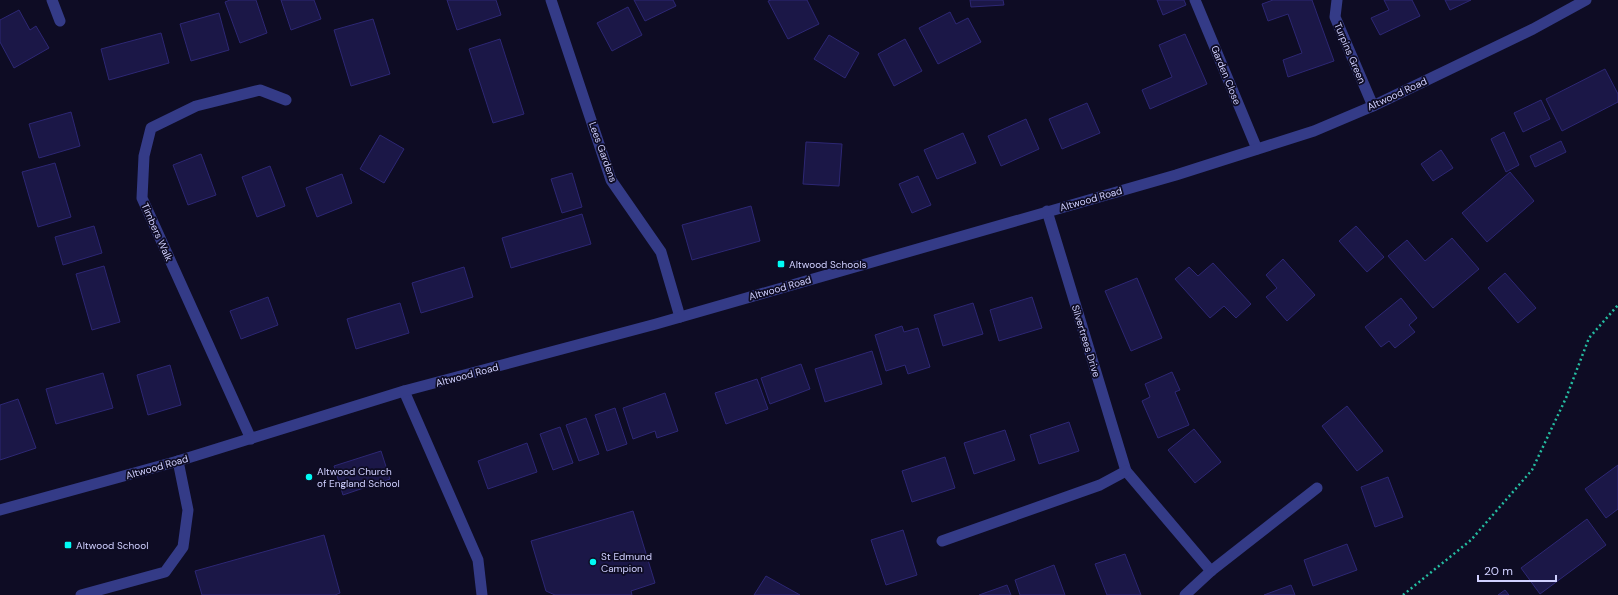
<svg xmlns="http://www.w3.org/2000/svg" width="1618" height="595" font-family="'DM Sans',sans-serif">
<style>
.building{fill:#1b1747;stroke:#2d2774}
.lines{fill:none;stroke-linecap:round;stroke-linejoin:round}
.path{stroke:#25bea2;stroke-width:2.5;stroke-dasharray:2 3;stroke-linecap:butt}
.service{stroke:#343b87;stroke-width:11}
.minor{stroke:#343b87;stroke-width:11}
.poi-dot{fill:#00fbf5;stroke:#0e0c24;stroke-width:1.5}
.labels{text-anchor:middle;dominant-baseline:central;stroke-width:3.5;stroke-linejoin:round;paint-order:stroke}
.street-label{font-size:10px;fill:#d0d0ff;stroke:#0e0c24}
.poi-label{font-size:10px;fill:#d0d0ff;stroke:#0e0c24;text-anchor:start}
</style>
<rect width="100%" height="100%" fill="#0e0c24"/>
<g class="building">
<polygon points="230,0 256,0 267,33 240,43 225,2"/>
<polygon points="281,0 314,0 321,19 291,30"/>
<polygon points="447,0 496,0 501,15 457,30"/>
<polygon points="634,0 673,0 676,6 645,21"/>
<polygon points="771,0 807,0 819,24 788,39 768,1"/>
<polygon points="970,0 1003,0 1004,5 971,7"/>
<polygon points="1157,0 1184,0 1186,5 1163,15"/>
<polygon points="1273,0 1312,0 1334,61 1288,77 1283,60 1302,53 1288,14 1268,21 1262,4"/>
<polygon points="1384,0 1412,0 1420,16 1380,35 1371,18 1389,10"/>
<polygon points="1445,0 1471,0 1450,10"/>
<polygon points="628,7 642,35 612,51 597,23"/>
<polygon points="19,10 30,30 36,26 49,48 14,68 0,42 0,20"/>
<polygon points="950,12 956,24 968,18 981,42 938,64 919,28"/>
<polygon points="219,13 229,50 191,61 180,24"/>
<polygon points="373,19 390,74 351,86 334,30"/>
<polygon points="161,33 169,63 109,80 101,49"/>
<polygon points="1185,34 1207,84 1150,109 1142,90 1172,77 1159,45"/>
<polygon points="829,35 859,53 845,78 814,59"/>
<polygon points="500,39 524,114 493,123 469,49"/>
<polygon points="905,39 922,71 894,86 878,54"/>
<polygon points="1605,69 1618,94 1618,102 1562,131 1546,99"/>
<polygon points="1541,100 1550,119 1523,132 1514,113"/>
<polygon points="1087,103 1100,133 1062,149 1049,119"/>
<polygon points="71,112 80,146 39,158 29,124"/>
<polygon points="1026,119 1039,149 1001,166 988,136"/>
<polygon points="1504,132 1519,165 1506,172 1491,139"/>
<polygon points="963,133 976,163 937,179 924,150"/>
<polygon points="380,135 404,149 384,183 360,169"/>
<polygon points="1561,141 1566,152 1535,167 1530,156"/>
<polygon points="806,142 842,144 839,186 803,184"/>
<polygon points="1441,150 1453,168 1433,181 1421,164"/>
<polygon points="201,154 216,195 188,205 173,165"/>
<polygon points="55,163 71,217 38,227 22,172"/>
<polygon points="270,166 285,206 257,217 242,177"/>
<polygon points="1510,172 1534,201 1487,242 1462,213"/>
<polygon points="572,173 582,207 562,213 551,179"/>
<polygon points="342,174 352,203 317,217 306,188"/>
<polygon points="918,176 931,205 912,213 899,184"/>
<polygon points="751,206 760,241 692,260 682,225"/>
<polygon points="582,214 591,244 511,268 502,238"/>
<polygon points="94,226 102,253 63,265 55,237"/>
<polygon points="1356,226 1384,257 1367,272 1339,241"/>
<polygon points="1452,238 1479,269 1433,308 1388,256 1407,240 1425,261"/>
<polygon points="1283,259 1315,295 1287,321 1266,297 1277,288 1266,275"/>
<polygon points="1213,263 1251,304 1236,318 1224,306 1210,318 1175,279 1189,267 1198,276"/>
<polygon points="104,266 120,322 92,330 76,274"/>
<polygon points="464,267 473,297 421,313 412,283"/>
<polygon points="1505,273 1536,308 1518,323 1488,288"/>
<polygon points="1137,278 1162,338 1131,351 1105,291"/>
<polygon points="268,297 278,325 241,339 230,311"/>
<polygon points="1032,297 1042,328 999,341 990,310"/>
<polygon points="1401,298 1417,318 1409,325 1415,332 1395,348 1389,341 1381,347 1365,327"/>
<polygon points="400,303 409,333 356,349 347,319"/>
<polygon points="973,303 983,334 943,346 934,315"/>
<polygon points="902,326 904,332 918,328 930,367 908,374 905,365 886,371 875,335"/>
<polygon points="872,351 882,384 825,402 815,369"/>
<polygon points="801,364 810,389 770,404 761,378"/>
<polygon points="170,365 181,405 148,415 137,375"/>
<polygon points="1172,372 1180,390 1175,392 1189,425 1158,438 1142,401 1150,397 1145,384"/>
<polygon points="103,373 113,408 56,424 46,389"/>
<polygon points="757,379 768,409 726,424 715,393"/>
<polygon points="665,393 678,431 657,438 655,431 633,439 623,408"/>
<polygon points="18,399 36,448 0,460 0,405"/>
<polygon points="1347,406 1383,451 1357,471 1322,426"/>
<polygon points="615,408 627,444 607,451 595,415"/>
<polygon points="586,418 599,454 579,461 566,425"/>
<polygon points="1069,422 1079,451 1039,464 1030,435"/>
<polygon points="560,427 573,463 553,470 540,434"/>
<polygon points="1194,429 1221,462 1195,483 1168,450"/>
<polygon points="1005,430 1015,460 974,474 964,443"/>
<polygon points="527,443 537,472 488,489 478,461"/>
<polygon points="381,451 390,479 343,495 334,466"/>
<polygon points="945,457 955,488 912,502 902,471"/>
<polygon points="1618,465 1618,509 1606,518 1585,489"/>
<polygon points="1388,477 1403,517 1375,527 1361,487"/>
<polygon points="633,511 655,583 631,591 632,595 555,595 546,591 531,541"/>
<polygon points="1587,519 1606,545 1540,594 1521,568"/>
<polygon points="903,530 917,575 886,585 871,540"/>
<polygon points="324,535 340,593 335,595 202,595 195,571"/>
<polygon points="1347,544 1357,570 1313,586 1304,560"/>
<polygon points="1125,554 1141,595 1107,595 1095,564"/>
<polygon points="1054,565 1065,595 1020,595 1015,580"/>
<polygon points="766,576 800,595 754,595"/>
<polygon points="1007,585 1011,595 979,595"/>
<polygon points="1291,585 1295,595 1264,595"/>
<polygon points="1505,590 1509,595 1498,595"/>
</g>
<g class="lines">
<polyline class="path" points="1403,595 1471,540 1532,470 1566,398 1589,338 1618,305"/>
<g class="service">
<polyline points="52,0 60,21"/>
<polyline points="404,391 478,560 482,595"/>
<polyline points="81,595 165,572 183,547 188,510 178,461"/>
</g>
<g class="minor">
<polyline points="551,0 611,180 661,252 680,317"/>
<polyline points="1195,0 1257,149"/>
<polyline points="1337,0 1335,17 1373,106"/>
<polyline points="1047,211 1126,471 1211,571"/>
<polyline points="251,439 142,198 144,156 151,128 196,106 260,90 286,100"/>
<polyline points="0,510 178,461 404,391 656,324 1176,175 1314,131 1373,106 1533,29 1586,0"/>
<polyline points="942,541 1100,485 1126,471"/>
<polyline points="1185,595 1211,571 1317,488"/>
</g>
</g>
<g class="poi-dot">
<rect x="777" y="260" width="8" height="8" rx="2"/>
<circle cx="309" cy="477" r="4"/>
<rect x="64" y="541" width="8" height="8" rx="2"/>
<circle cx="593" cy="562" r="4"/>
</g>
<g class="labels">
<g class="street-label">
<text transform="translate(1350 53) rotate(67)">Turpins Green</text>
<text transform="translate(1226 75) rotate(68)">Garden Close</text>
<text transform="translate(1397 94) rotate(-25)">Altwood Road</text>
<text transform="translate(603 152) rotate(70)">Lees Gardens</text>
<text transform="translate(1091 199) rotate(-16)">Altwood Road</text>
<text transform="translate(157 232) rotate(66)">Timbers Walk</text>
<text transform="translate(780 288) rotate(-16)">Altwood Road</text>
<text transform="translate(1086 341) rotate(73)">Silvertrees Drive</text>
<text transform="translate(467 375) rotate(-15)">Altwood Road</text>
<text transform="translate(157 467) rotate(-16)">Altwood Road</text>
</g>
<g class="poi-label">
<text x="789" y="264">Altwood Schools</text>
<text x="317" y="471">Altwood Church<tspan x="317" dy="12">of England School</tspan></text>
<text x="76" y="545">Altwood School</text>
<text x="601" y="556">St Edmund<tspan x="601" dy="12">Campion</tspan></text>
</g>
</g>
<path d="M1478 575v6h78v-6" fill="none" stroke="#d0d0ff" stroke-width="2"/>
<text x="1484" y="575" font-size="12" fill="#d0d0ff" stroke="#0e0c24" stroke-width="3" paint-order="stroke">20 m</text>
</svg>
